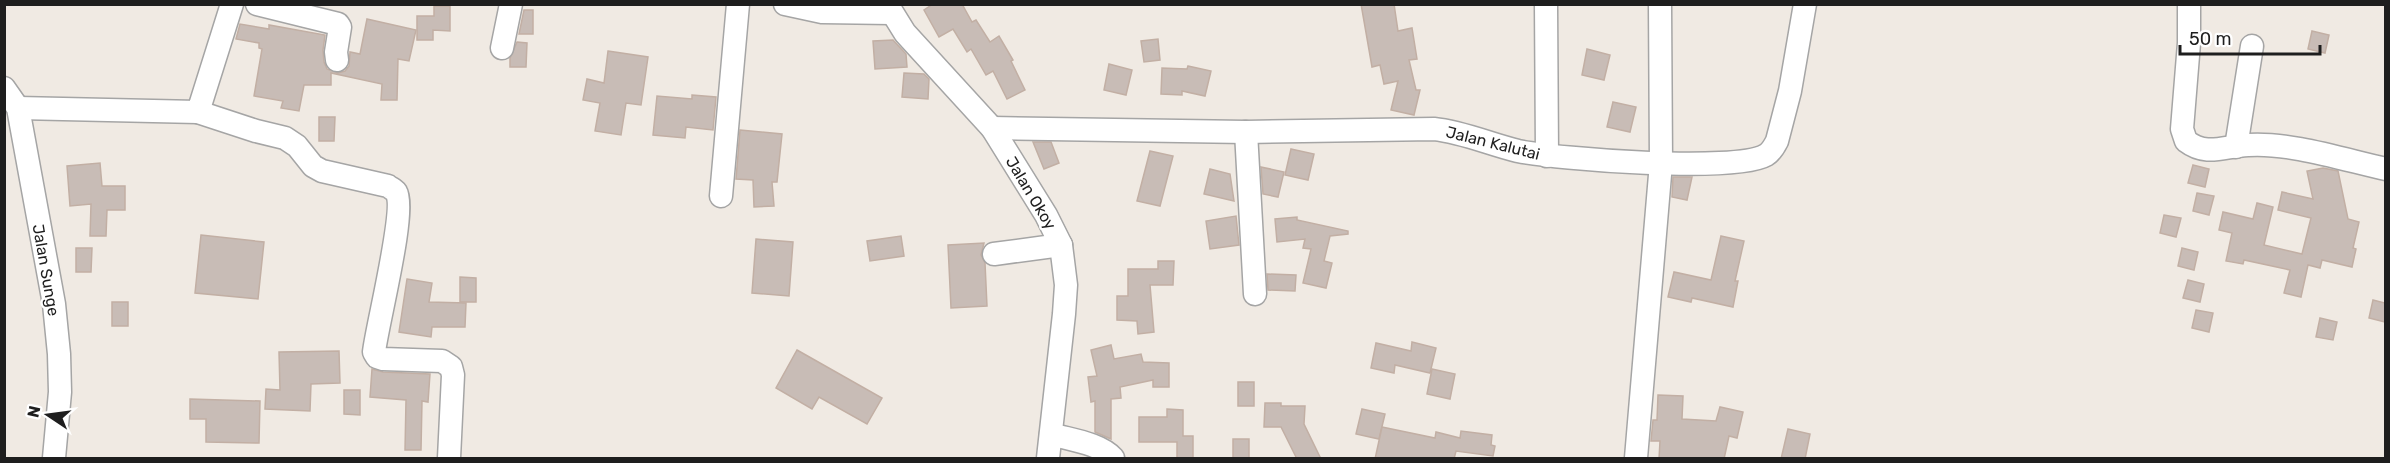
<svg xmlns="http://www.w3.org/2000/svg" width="2390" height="463" font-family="Rubik,sans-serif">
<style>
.building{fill:#c8bcb6;stroke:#c2afa4;stroke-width:1.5}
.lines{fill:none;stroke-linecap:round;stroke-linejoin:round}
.minor-casing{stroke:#a5a5a5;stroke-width:25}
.minor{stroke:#fff;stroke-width:22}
.labels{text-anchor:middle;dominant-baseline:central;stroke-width:4.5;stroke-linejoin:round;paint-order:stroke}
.street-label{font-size:16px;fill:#1e1e1e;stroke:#fff}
</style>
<rect width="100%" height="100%" fill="#f0eae3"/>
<g class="building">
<polygon points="933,4 962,4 972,22 976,20 990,42 999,36 1013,60 1011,61 1025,90 1007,99 993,71 986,75 971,49 967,52 953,29 939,37 924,10"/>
<polygon points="1361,4 1394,4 1398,31 1412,28 1417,59 1409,60 1416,90 1420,90 1414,115 1391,110 1398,81 1384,84 1380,65 1372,67"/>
<polygon points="434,6 450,6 450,31 433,30 433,40 417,40 417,16 434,16"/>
<polygon points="524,10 533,10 533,34 519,34"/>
<polygon points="367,19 416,30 409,61 398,59 397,100 381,100 382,84 331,73 331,85 304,85 299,111 281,108 283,101 254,96 262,49 259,48 259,43 236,39 240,24 269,29 269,25 325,35 323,50 324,62 327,69 338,73 345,71 349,66 350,52 360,54"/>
<polygon points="2312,31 2329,35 2325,53 2308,49"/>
<polygon points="1158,39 1160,60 1144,62 1141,41"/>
<polygon points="893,40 906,54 907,67 875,69 873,41"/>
<polygon points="517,42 527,43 526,67 510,67 510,58"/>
<polygon points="1587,49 1610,55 1604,80 1582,75"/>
<polygon points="608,51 648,57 641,105 626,103 621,135 595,131 600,103 583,100 587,79 604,83"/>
<polygon points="1109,64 1132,70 1126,95 1104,90"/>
<polygon points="1188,66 1211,71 1205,96 1182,91 1182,95 1161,94 1162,68 1187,69"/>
<polygon points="904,73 924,74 929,79 928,99 902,97"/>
<polygon points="692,95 716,97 713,130 686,127 685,138 653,135 657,96 692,99"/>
<polygon points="1613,102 1636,107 1630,132 1607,127"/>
<polygon points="319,117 335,117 334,141 319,141"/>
<polygon points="740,130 782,134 777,182 772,182 774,206 754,207 753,180 736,179"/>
<polygon points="1033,142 1051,142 1059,163 1044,169"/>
<polygon points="1291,149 1314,154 1308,180 1285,175"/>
<polygon points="1150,151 1173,156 1160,206 1137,201"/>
<polygon points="100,163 102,186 125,186 125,210 107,210 106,236 90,236 91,204 70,206 67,166"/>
<polygon points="2193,165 2209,169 2205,187 2188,183"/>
<polygon points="1261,167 1284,172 1278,197 1263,194"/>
<polygon points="2323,168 2338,171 2348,219 2359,222 2353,248 2356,249 2352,267 2322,260 2320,268 2308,265 2301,297 2284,293 2290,270 2244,260 2243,264 2226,261 2232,233 2219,230 2223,212 2253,219 2257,203 2273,207 2264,245 2302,254 2311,218 2278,210 2282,192 2313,199 2307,171"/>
<polygon points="1210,169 1230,174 1234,201 1204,194"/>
<polygon points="1673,177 1692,177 1687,200 1672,197"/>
<polygon points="2197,193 2214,196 2209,215 2193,211"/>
<polygon points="2164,215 2181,218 2176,237 2160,233"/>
<polygon points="1236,216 1239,245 1210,249 1206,221"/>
<polygon points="1297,217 1297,220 1348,231 1348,234 1330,236 1324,261 1332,263 1326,288 1303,283 1311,249 1303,248 1305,239 1277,242 1275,219"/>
<polygon points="201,235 264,242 258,299 195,293"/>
<polygon points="901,236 904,256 870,261 867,241"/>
<polygon points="1721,236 1744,241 1735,281 1738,281 1733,307 1692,298 1691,302 1668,297 1674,272 1711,280"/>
<polygon points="756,239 793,242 789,296 752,293"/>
<polygon points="984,243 981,255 985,263 987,306 951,308 948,245"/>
<polygon points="76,248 92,248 91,272 76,272"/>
<polygon points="2182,248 2198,252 2194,270 2178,266"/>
<polygon points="1158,261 1174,261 1173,285 1150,285 1154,332 1138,334 1137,321 1117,320 1117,296 1128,296 1128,269 1158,269"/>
<polygon points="1267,274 1296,275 1295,291 1268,290"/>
<polygon points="460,277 476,278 476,302 460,302"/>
<polygon points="407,279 432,283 429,302 466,303 465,327 432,327 431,337 399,332"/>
<polygon points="2188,280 2204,284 2200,302 2183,298"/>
<polygon points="2373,300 2385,303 2385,322 2369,318"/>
<rect x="112" y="302" width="16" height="24"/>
<polygon points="2196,310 2213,313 2209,332 2192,328"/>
<polygon points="2320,318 2337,322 2333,340 2316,337"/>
<polygon points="1412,342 1436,348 1430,373 1395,365 1394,373 1371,368 1376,343 1411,351"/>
<polygon points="1111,345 1114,359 1141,354 1143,362 1169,363 1169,387 1153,387 1153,380 1120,387 1121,398 1111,399 1111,439 1095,432 1095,401 1091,402 1088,377 1097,376 1091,350"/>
<polygon points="797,350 882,398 867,424 819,397 812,409 776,388"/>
<polygon points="339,351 340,383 311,384 310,411 265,409 266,389 280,390 279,352"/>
<polygon points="372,369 383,372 430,374 428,402 422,401 421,450 405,450 406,400 370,397"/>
<polygon points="1432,369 1455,374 1450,399 1427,394"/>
<rect x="1238" y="382" width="16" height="24"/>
<polygon points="344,390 360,390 360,415 344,414"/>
<polygon points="1658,395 1683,396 1682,419 1716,421 1720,407 1743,412 1737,438 1729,436 1724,459 1659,459 1660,441 1651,441 1653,420 1657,420"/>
<polygon points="190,399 260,401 259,443 206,442 206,419 190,419"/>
<polygon points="1265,403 1281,403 1281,406 1305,406 1304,424 1321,459 1297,459 1281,427 1264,427"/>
<polygon points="1167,409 1183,410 1183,436 1193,436 1193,459 1177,459 1177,442 1139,442 1139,417 1167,417"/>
<polygon points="1362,409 1385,414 1379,439 1356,434"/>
<polygon points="1382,427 1435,438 1436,432 1460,438 1461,431 1492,435 1491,445 1495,446 1493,456 1456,451 1454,459 1375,459"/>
<polygon points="1788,429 1810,434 1805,459 1781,459"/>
<rect x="1233" y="439" width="16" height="20"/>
</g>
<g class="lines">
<g class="minor-casing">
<g id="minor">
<polyline points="257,4 338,24 340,27 336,52 337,60"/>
<polyline points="785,4 822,12 891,13"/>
<polyline points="887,4 905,33 992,128 1046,215 1061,245 1066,285 1064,314 1048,458"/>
<polyline points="1546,4 1547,156"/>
<path d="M2189,4V43L2182,129L2186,141C2207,157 2224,146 2248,145C2289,142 2345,160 2386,169"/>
<polyline points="502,48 511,4"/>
<polyline points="4,88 18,108 54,304 59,354 60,392 54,458"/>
<polyline points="18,108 198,112 232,4"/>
<path d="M198,112L256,131L285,138L297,146L313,166L322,171L388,186C389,187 396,191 396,192C407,209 377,325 374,352L377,357L383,359L442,361L451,367L453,375L449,458"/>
<path d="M992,128L1246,132L1434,129C1463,132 1489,144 1518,151C1557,159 1735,173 1766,155C1771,152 1774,147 1777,141L1790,91L1805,4"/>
<polyline points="1246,132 1255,294"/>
<polyline points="2236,147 2252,46"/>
<polyline points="721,196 738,4"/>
<polyline points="994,254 1061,245"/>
<path d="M1051,434C1071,440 1099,443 1113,458"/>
<polyline points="1636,458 1661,163 1660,4"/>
</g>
</g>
<use href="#minor" class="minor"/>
</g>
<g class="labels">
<g class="street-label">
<text transform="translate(1493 143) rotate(14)">Jalan Kalutai</text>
<text transform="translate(1031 193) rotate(59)">Jalan Okoy</text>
<text transform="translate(46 270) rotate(80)">Jalan Sunge</text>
</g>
</g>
<rect width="2390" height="463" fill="none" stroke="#1e1e1e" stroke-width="12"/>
<g transform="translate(48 415) rotate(283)" stroke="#ffffff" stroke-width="4.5" paint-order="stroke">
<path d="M0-4.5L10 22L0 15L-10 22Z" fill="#1e1e1e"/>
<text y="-9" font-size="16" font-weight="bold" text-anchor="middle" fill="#1e1e1e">N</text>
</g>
<path d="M2180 45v9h140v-9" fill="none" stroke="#1e1e1e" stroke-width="3"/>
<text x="2189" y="45" font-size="18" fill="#1e1e1e" stroke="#ffffff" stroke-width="4.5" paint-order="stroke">50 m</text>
</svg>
